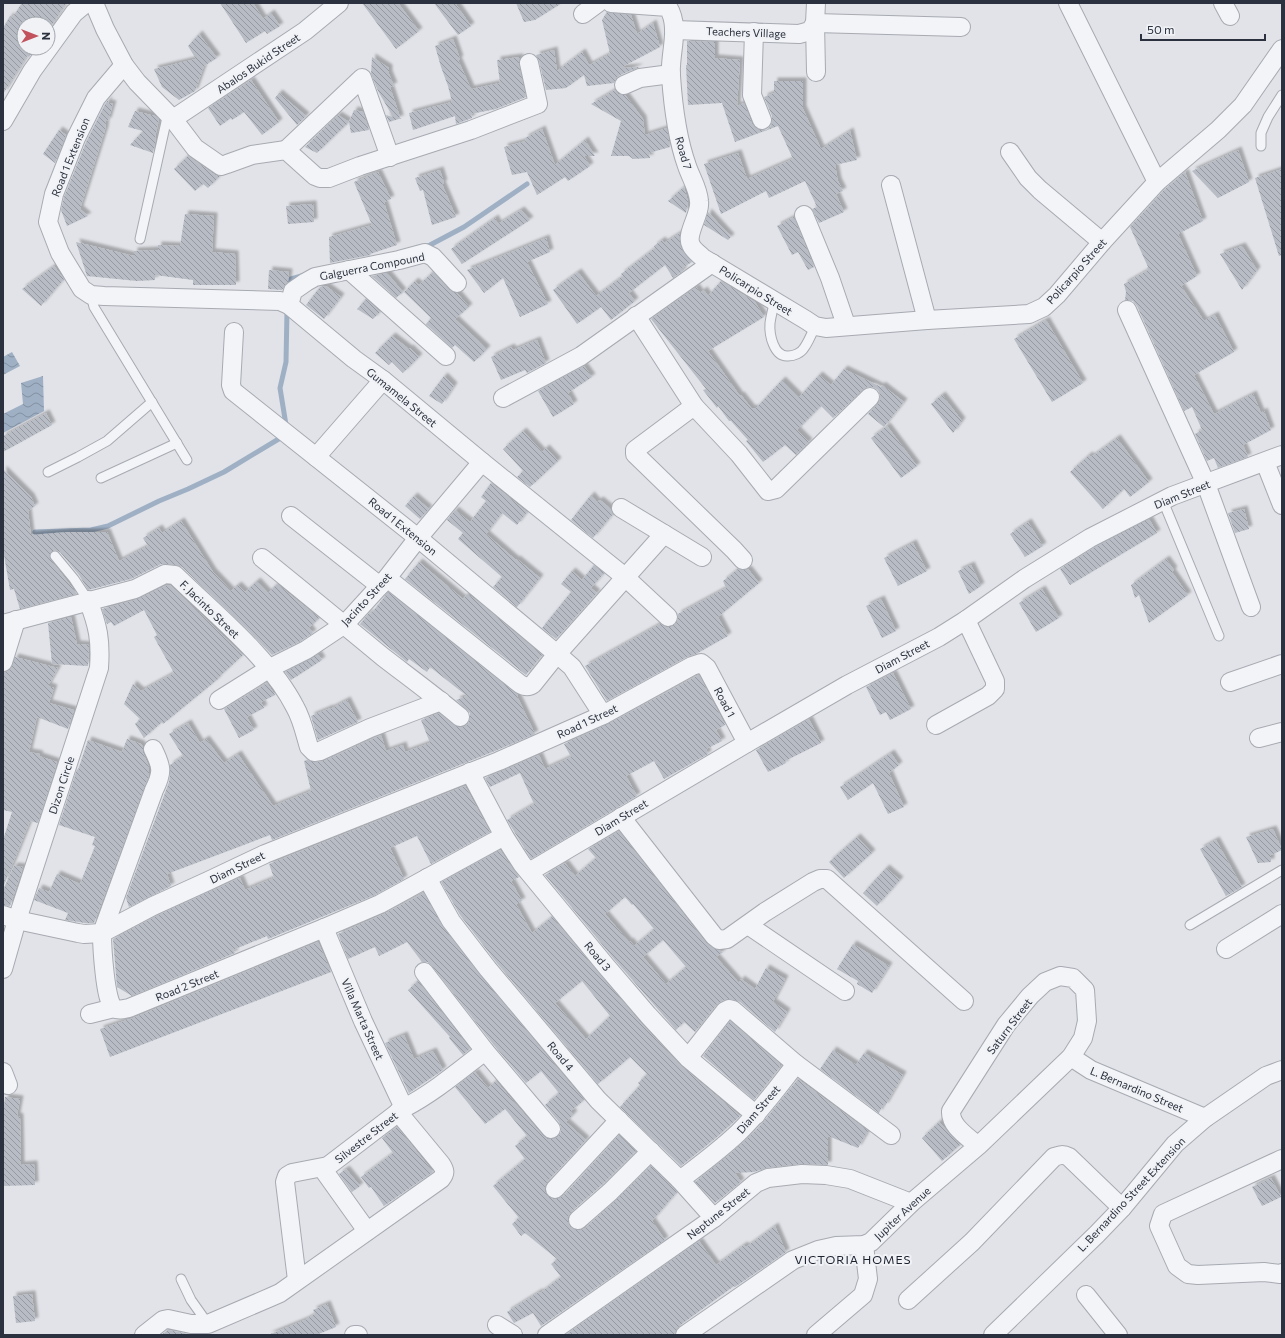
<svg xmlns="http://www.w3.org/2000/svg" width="1285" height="1338" font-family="Commissioner,sans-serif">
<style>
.water{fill:url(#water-waves)}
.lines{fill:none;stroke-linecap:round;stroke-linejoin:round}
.stream{stroke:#9fb0c5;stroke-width:5}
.building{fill:url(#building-back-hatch);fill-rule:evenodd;filter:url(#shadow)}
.service-casing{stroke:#a7aab2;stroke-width:11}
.minor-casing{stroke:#a7aab2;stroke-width:20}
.service{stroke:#f3f4f7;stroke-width:9}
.minor{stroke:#f3f4f7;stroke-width:18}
.labels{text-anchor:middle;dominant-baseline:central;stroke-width:4;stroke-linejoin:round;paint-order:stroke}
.street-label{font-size:11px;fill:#2b313e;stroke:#f0f2f6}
.neighbourhood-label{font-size:12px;letter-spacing:1px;fill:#1d222f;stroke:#f0f2f6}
</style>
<defs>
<pattern id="water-waves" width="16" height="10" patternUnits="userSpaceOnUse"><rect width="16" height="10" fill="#9fb0c5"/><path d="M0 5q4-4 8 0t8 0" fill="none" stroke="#8290a1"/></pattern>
<pattern id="building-back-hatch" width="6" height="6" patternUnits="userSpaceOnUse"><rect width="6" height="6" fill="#b8bcc4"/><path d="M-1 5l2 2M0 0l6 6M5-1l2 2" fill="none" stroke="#9699a1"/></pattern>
<filter id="shadow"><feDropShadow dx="3.5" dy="-3.5" stdDeviation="1" flood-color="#0004"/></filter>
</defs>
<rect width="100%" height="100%" fill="#e1e3e8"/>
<g class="water">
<polygon points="12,352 20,366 3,375 3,357"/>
<polygon points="43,376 44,411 3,433 3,414 23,404 21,383"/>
</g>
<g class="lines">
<g class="stream">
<polyline points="424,247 430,245 464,227 527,184"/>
<polyline points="289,288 291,279 305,275"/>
<polyline points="286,425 280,388 286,362 287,311"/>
<polyline points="42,539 35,532 91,530 108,526 159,501 188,489 224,472 282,437"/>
</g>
</g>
<g class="building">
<polygon points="22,3 66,3 48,31 48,24 24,24 24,48 36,48 29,57 27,56 3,94 3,28 10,16 12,18"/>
<polygon points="220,3 253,3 263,19 271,13 280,26 267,34 265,31 246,43"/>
<polygon points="362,3 398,3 419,31 396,49"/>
<polygon points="434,3 455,3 471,26 458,35"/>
<polygon points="516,3 562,3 535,20 524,22"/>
<polygon points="607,12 631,15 637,34 653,23 660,47 620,68 640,67 620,75 616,78 614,83 587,86 584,75 566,88 546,90 539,61 536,55 554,50 557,71 582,52 589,65 610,54 602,20"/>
<polygon points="199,34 217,58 204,66 195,91 179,100 162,87 154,69 196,59 188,46"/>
<polygon points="453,39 460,59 458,60 471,89 500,83 497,60 520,57 519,65 526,97 496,109 471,114 472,118 456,124 455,116 413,130 409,113 452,102 448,86 441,67 435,46"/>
<polygon points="687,41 715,42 715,58 740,60 737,106 744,103 752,124 756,128 761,130 766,130 770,127 772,122 772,116 764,97 774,93 774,81 803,81 803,109 821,149 850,131 857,160 835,165 838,181 843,191 836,194 844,212 819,223 812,209 817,207 805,181 769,198 766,191 721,214 704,164 738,153 747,179 793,159 778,126 735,142 722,103 688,105 686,65 687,65"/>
<polygon points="372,57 389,68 389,74 394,86 390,87 400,117 399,118 402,118 389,122 386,115 393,117 378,91 371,74"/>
<polygon points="251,80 279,122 262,135 244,112 232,120 231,118 220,126 208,108"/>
<polygon points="615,90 618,94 625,95 643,119 645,135 667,128 670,147 649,153 650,158 633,159 629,156 611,156 621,121 591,104"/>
<polygon points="279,93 306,116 297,125 275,98"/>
<polygon points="109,99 108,103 113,104 108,121 106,121 105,130 80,209 88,216 67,226 61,210 64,197 86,142 105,104"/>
<polygon points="354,110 363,112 369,130 351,133 349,122"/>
<polygon points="135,111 155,116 159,119 155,138 156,138 153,153 130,145 143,131 128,127"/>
<polygon points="338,115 349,122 317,153 305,147"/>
<polygon points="542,129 555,165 585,140 595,156 584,156 590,166 568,181 565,177 537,195 527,172 512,175 504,147 526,141 525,138"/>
<polygon points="59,130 66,135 55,163 43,154"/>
<polygon points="1238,150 1249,182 1218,198 1192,171"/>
<polygon points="188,156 215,175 220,176 208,188 203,184 195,191 174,169"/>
<polygon points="1282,169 1282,255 1279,256 1255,178"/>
<polygon points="440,170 444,183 442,184 456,217 432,225 423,190 420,191 415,178"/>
<polygon points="378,172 391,199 384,202 397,245 370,254 371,255 330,263 329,237 372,225 354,182"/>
<polygon points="1185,172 1203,221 1178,234 1197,276 1181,286 1204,321 1215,315 1234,352 1194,375 1214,414 1253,394 1261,413 1264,411 1271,430 1243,445 1248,457 1218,468 1214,458 1207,461 1195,434 1202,430 1192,407 1184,411 1137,306 1133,301 1125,300 1126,292 1124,284 1148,270 1147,268 1148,267 1130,227 1164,190"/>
<polygon points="684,187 688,202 686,213 668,201"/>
<polygon points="313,204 314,222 288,224 286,206"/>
<polygon points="521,210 530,220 462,264 451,249 495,218 498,224"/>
<polygon points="708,212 731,237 728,240 704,225"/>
<polygon points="185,214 214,216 212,252 235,254 236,285 193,285 193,280 155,275 155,280 137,281 87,276 76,242 134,256 134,251 158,250 158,245 180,246"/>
<polygon points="794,217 814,267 808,270 798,252 792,255 777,226"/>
<polygon points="680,233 680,243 682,250 692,262 682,268 684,270 673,278 665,265 629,293 635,301 611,320 601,307 577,324 553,290 578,272 596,296 623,276 621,274 655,248 654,246 662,240 664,243"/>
<polygon points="546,238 550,252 527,262 548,304 520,317 503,278 484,293 467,270"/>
<polygon points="1242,246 1257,270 1242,290 1220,254"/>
<polygon points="54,266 64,279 41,306 22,289"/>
<polygon points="269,270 289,272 288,282 282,290 268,289"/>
<polygon points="433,272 449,290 457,293 469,307 455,319 487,349 474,362 455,345 452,348 426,324 431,318 404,292 415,281 419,285"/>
<polygon points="387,273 403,292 396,298 372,276"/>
<polygon points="721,281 755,302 764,317 708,351 740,396 741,395 752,409 753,408 755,409 782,380 799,397 819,375 831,385 844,369 881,387 882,385 904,402 884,427 868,414 877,404 880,399 880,395 878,390 873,387 868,387 863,390 833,418 821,406 797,430 809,442 796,455 785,445 763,462 746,441 748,440 731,421 729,421 718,406 717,408 703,390 706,389 651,319 696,287 700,293 704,290 708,296"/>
<polygon points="326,286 341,297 324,319 306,305 320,287"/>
<polygon points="366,299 380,312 373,319 357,309"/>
<polygon points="1046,320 1083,383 1052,402 1014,339"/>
<polygon points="392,336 409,349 410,348 419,357 403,373 392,362 389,365 375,353"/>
<polygon points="537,340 546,363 527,373 525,370 501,380 491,357 511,347 513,350"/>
<polygon points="584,366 592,377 568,393 574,404 553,417 538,391"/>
<polygon points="444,376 454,386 442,404 429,396"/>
<polygon points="942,395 962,421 953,433 931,404"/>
<polygon points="46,413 52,425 3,452 3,436"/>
<polygon points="887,426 917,466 901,478 871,438"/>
<polygon points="523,431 542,452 546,448 558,461 530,487 517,477 523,471 503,449"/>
<polygon points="1117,438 1149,482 1130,497 1124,489 1103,509 1070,472 1089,455 1091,457"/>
<polygon points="3,469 31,497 35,506 28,511 31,535 67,532 107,532 119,561 148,546 143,538 159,528 162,533 181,521 213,572 231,591 238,585 245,592 257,581 268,593 277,584 319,618 309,628 313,633 301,641 272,655 248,630 182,567 176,565 161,564 131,579 88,590 79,575 60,552 54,550 50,554 50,559 77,594 20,609 14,589 10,590 4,555 3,555"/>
<polygon points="491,483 527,512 517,525 502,513 486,534 516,560 517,559 540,578 517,607 493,587 502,577 458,539 463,533 447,520 455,510 470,522 486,501 481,497"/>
<polygon points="591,495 597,502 600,500 611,509 613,514 593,538 571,520"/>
<polygon points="414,496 429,509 420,519 405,506"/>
<polygon points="1244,509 1249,529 1235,533 1228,513"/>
<polygon points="1149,519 1157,533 1070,585 1060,569 1095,547"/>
<polygon points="1028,522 1043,546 1025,557 1010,534"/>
<polygon points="913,543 927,571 898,586 884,558"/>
<polygon points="1166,559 1174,570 1172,572 1188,595 1149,623 1139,595 1135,598 1131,585"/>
<polygon points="419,562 463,599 467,594 480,603 542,655 526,675 405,579"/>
<polygon points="594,565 604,573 591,588 597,593 556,639 542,628 571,592 561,584 572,571 582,580"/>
<polygon points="971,565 981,586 969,594 958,571"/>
<polygon points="738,569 745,570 748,569 759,583 718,617 728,636 696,654 687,657 607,701 585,666 660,624 666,627 671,627 675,624 678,620 678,614 726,588 723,581"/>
<polygon points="167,585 170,585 243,655 218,678 218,679 163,724 162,722 144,738 135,724 140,719 124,704 133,684 141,691 174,673 154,637 157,635 144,610 114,626 111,622 107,624 102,609 138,599"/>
<polygon points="1042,589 1059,618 1036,632 1019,603"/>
<polygon points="388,592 518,695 517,696 535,734 495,751 272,840 270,835 167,874 171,886 129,907 126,898 169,782 170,774 170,765 183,756 169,734 188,723 200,743 206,739 224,763 238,754 273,806 311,791 304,761 307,760 316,762 324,761 381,735 386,751 403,745 405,752 430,743 421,720 439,713 458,727 463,727 468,724 470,718 470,713 456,700 467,696 430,667 427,672 409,659 407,662 360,624 369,613 371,614"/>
<polygon points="881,599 896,631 882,638 866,606"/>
<polygon points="71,617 77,644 89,645 88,666 52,664 48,623"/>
<polygon points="318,654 322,660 291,680 285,672"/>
<polygon points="15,657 58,668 48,686 54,688 49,703 74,710 68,729 37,717 29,752 40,754 39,756 57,762 38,823 30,821 4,885 3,840 12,812 3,810 3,672 10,669"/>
<polygon points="893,673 911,709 890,720 886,712 880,715 866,687"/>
<polygon points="699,675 725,725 716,730 722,741 706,749 708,754 664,779 654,761 626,776 637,796 531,859 507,820 534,804 520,773 490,787 485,778 539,755 545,769 571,757 564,744 608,724"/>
<polygon points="267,683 275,695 261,702 264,708 247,717 254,730 239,738 224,709"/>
<polygon points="347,700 358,722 318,740 311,716 330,708 330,709"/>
<polygon points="809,719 821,743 785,761 786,763 768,772 756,750"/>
<polygon points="127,739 141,744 143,747 143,753 149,767 149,775 94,923 85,923 65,920 68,913 34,900 39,888 49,892 57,874 80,884 95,846 92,845 95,837 59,825 77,769 78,770 88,740 122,752"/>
<polygon points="891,753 899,765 889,773 904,807 888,814 873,783 848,800 840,787"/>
<polygon points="465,786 490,832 431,864 417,836 390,848 404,879 375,895 268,939 267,936 233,950 235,953 132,996 117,987 113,939 158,915 240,878 245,890 274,878 269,864"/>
<polygon points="1273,829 1282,850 1271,855 1271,862 1258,863 1246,837"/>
<path d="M619,831L706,943L713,948L723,952L716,957L739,983L741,979L755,989L766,968L785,979L773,1002L787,1012L775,1032L740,1002L731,999L724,1000L717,1004L695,1032L684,1022L676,1030L614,959L545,875L565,863L575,876L596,858L588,849ZM625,897L632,905L633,904L654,929L634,946L630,941L629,942L605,914ZM663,940L686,967L666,984L643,957Z"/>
<polygon points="857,837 872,853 844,878 829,862"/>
<polygon points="1216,840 1242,887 1226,896 1200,849"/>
<path d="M500,850L519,877L511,881L522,901L516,904L532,933L552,917L640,1022L680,1065L740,1116L717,1137L681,1166L620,1107L640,1085L638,1083L647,1074L630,1057L598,1084L496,962L460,915L441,882ZM582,981L610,1016L586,1039L555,1003Z"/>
<polygon points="14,866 23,867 10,906 3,905 3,890"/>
<polygon points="886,868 900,880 877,906 863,893"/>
<polygon points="424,893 443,927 480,975 584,1100 571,1111 574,1114 566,1122 586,1140 547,1182 545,1186 545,1192 548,1196 553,1199 558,1199 563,1196 619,1135 636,1151 603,1184 571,1212 568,1217 568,1222 570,1227 575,1230 580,1230 585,1228 617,1199 651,1166 677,1192 652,1221 665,1240 541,1326 533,1313 514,1323 507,1312 539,1292 540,1293 561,1277 551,1264 557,1259 525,1233 521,1236 512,1224 519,1218 493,1186 525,1159 515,1146 527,1136 505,1109 485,1124 455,1087 475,1072 488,1088 496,1081 543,1136 547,1139 552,1139 558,1137 561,1132 561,1127 559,1122 545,1105 559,1093 541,1071 526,1083 493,1044 432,966 428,962 422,962 407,942 379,956 375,947 348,959 338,934 384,914"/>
<polygon points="318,942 331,972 110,1057 100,1029 133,1018"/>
<polygon points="853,944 889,966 872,993 857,984 858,981 837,969"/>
<polygon points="418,981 470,1049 463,1055 449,1038 450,1037 408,990"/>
<polygon points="730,1021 780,1064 779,1066 780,1067 754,1100 703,1056"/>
<polygon points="404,1035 414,1059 433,1051 443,1070 409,1093 385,1043"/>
<polygon points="833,1050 856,1065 864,1053 903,1075 885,1106 883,1105 879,1113 820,1069"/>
<polygon points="798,1079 868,1131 858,1148 828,1136 828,1165 801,1164 767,1168 754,1172 735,1173 741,1182 715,1203 695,1182 731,1153 754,1132 764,1121"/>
<polygon points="5,1097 20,1099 17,1116 20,1117 21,1165 34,1164 35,1185 3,1186 3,1113"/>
<polygon points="939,1122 960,1145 942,1161 922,1138"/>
<polygon points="397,1127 433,1172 384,1206 371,1187 369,1188 361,1177 393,1153 382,1138"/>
<polygon points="346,1169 360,1186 352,1192 339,1174"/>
<polygon points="1271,1178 1281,1197 1262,1206 1252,1187"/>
<polygon points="775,1226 786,1252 735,1287 734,1286 679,1326 674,1335 565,1335 699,1241 716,1265 744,1245 746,1247"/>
<polygon points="32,1294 35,1321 16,1323 13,1296"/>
<polygon points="327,1304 336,1327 316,1335 268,1335 305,1320 315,1314 313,1310"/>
<polygon points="168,1330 189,1334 200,1335 161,1335"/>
</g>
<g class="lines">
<g class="service-casing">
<g id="service">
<polyline points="1261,146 1261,133 1268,117 1282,95"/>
<polyline points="140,239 168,113"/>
<polyline points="91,295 94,307 187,460"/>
<path d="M775,301C773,308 771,316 770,323C769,335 774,357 788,356C794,356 801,353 804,348C809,341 812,333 815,326"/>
<polyline points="48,472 78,457 107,441 152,402"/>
<polyline points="101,478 177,443"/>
<polyline points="1163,501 1219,636"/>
<polyline points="55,556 74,579 88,600"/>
<polyline points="1190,925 1282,870"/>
<polyline points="181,1279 191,1300 208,1324"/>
</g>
</g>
<g class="minor-casing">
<g id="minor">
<polyline points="94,3 105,29 124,65 137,82 173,119 195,148 221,166 227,164 252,155 286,150 315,176 320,178 329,178 360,166 471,130 538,104 529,63"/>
<path d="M611,3L668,7C681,28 669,54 671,76C673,106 677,138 687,166C691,178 698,188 699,201C701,214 685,234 691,245C693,250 699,254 703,258L806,320L815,326L826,328L927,320L1029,314L1044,307L1057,295L1102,242L1157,182L1218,130L1243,105L1282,49"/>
<polyline points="1068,3 1157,182"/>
<polyline points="1223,3 1230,16"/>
<polyline points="583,14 598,3"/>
<polyline points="815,23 961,27"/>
<polyline points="674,30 799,34 810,31 815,23"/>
<polyline points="754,32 752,95 762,120"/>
<polyline points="124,65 96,98 76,138 54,194 48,222 60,253 82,289 91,295 104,296 280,301 289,305 354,359 383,380 482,462 625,577 668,617"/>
<polyline points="816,72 815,23 816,3"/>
<polyline points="624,85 640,78 671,74"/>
<polyline points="173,119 305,31 339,3"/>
<polyline points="3,121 32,71 74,13 86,3"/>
<polyline points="286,150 362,78 390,157"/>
<polyline points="1010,152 1028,178 1040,190 1102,242"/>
<polyline points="891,185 927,320"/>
<polyline points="804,215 830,278 846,325"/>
<polyline points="349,270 446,356"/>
<polyline points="289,305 293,291 306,282 315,277 399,260 425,253 433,257 457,283"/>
<polyline points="1127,310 1206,484 1251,607"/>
<polyline points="636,316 694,406 739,454 768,491 776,489 870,397"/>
<polyline points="234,332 231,385 233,391 418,538 557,654 572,667 603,715"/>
<polyline points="503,398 581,356 712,263"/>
<polyline points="694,406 635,450 635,454 734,550 743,560"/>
<polyline points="316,457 383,380"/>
<polyline points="1265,462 1282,505"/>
<polyline points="621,508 702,557"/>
<polyline points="291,516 380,586"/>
<path d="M262,558C303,591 343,624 383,657C409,677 435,696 460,717"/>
<path d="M387,578L520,684C525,687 529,687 533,684L557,654L664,534"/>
<path d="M3,624L135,589L165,574L175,575C215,614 270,658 295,707C302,719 305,734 309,747L314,752L320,751L370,728L441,701"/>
<polyline points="3,662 16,620"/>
<polyline points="1230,682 1282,664"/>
<polyline points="219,700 270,668 306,650 345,624 387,578 418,538 482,462"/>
<polyline points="936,725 988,696 995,689 995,681 966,620"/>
<polyline points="1259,738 1282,732"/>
<path d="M153,749C162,767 163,772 154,790L102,933C102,945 105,1003 114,1008C119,1011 124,1009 129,1008L324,928L380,904L504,836"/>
<polyline points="470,772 504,836 522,864 606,966 648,1015 688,1058 756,1115"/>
<polyline points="621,817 714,936 719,940 727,939 765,912 813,882 820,879 827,879 964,1001"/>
<polyline points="529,872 747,743 847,685 939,637 966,620 1024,579 1090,538 1172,496 1282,455"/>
<polyline points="427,878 451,921 488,969 546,1038 598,1100 680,1180 714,1218"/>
<polyline points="3,915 17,920 78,933 84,934 102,933 153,906 208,881 265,854 499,761 603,715 692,666 701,663 707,668 747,743"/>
<polyline points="748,925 845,991"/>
<polyline points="324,928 363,1021 404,1108"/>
<polyline points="1226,949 1282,914"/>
<path d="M3,969L17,920L99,668C101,640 98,626 88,600"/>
<polyline points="424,972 485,1051 551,1129"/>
<polyline points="90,1014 114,1008"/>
<polyline points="1071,1057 1091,1070 1205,1118"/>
<polyline points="688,1058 725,1011 729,1009 733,1010 796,1064 891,1135"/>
<polyline points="3,1072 8,1085"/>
<polyline points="1282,1159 1163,1214 1159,1226 1177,1266 1188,1274 1198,1275 1264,1272 1280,1274 1282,1273"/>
<polyline points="322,1168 367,1231"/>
<path d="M680,1180C700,1165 720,1150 738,1133C760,1112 778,1087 796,1064"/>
<polyline points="555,1189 619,1120"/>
<polyline points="578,1220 610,1192 651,1151"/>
<path d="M297,1280L285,1182L287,1176L292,1173L328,1166L404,1108C433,1093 459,1071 485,1051"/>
<polyline points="1086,1295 1118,1335"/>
<path d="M908,1300L972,1242L1054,1157C1060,1155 1063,1154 1069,1157L1122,1208"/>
<polyline points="497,1325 513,1335"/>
<path d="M144,1335L163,1320L168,1319L191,1324H208L271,1297L280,1293L441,1179C446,1173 445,1170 441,1164L398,1112"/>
<polyline points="354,1335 358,1335"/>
<polyline points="547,1335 714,1218 756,1183 768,1178 802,1174 826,1175 850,1179 911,1203"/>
<path d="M685,1335L793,1260L818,1250L836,1246L864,1245L871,1242L911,1203L978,1146L1071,1057L1083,1038L1087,1021L1085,990L1073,978L1060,976L1045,982L1030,996L1006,1025L951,1111C950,1126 967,1136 978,1146"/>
<polyline points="816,1335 863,1295 868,1279 864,1245"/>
<polyline points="993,1335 1097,1234 1122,1208 1175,1144 1205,1118 1266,1076 1282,1070"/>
</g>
</g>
<use href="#service" class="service"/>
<use href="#minor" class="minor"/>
</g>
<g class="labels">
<g class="street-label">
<text transform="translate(746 32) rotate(2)">Teachers Village</text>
<text transform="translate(258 63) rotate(-34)">Abalos Bukid Street</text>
<text transform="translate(684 153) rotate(74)">Road 7</text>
<text transform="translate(70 157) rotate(-68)">Road 1 Extension</text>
<text transform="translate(372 266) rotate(-11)">Galguerra Compound</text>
<text transform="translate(1076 271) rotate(-48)">Policarpio Street</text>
<text transform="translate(756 290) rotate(32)">Policarpio Street</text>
<text transform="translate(402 397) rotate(39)">Gumamela Street</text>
<text transform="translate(1182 494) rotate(-22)">Diam Street</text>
<text transform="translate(403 526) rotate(39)">Road 1 Extension</text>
<text transform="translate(366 599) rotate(-47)">Jacinto Street</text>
<text transform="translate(210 609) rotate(44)">F. Jacinto Street</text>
<text transform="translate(902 656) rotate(-28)">Diam Street</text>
<text transform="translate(725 702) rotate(62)">Road 1</text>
<text transform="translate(587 721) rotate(-25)">Road 1 Street</text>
<text transform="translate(61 785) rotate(-72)">Dizon Circle</text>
<text transform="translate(621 817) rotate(-31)">Diam Street</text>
<text transform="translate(237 867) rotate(-26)">Diam Street</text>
<text transform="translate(598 956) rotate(50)">Road 3</text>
<text transform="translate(187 985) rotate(-22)">Road 2 Street</text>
<text transform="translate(363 1019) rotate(66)">Villa Marta Street</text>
<text transform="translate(1009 1026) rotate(-53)">Saturn Street</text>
<text transform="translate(561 1056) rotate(50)">Road 4</text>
<text transform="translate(1137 1089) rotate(23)">L. Bernardino Street</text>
<text transform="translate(758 1109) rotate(-49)">Diam Street</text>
<text transform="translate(366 1137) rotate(-38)">Silvestre Street</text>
<text transform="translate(1131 1194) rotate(-47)">L. Bernardino Street Extension</text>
<text transform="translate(718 1213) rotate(-38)">Neptune Street</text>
<text transform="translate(902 1213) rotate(-43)">Jupiter Avenue</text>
</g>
<g class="neighbourhood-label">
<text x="853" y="1259">VICTORIA HOMES</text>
</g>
</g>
<rect width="1285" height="1338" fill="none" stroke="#2b313e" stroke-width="8"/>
<g transform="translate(36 36) rotate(90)"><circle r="19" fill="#f0f2f6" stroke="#a1a5ac"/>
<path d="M0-3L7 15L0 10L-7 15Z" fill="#c1525e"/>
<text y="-6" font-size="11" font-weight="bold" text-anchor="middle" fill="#2b313e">N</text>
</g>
<path d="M1141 34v6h124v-6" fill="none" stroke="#2b313e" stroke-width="2"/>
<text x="1147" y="34" font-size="12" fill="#2b313e" stroke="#f0f2f6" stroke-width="3" paint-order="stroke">50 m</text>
</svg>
